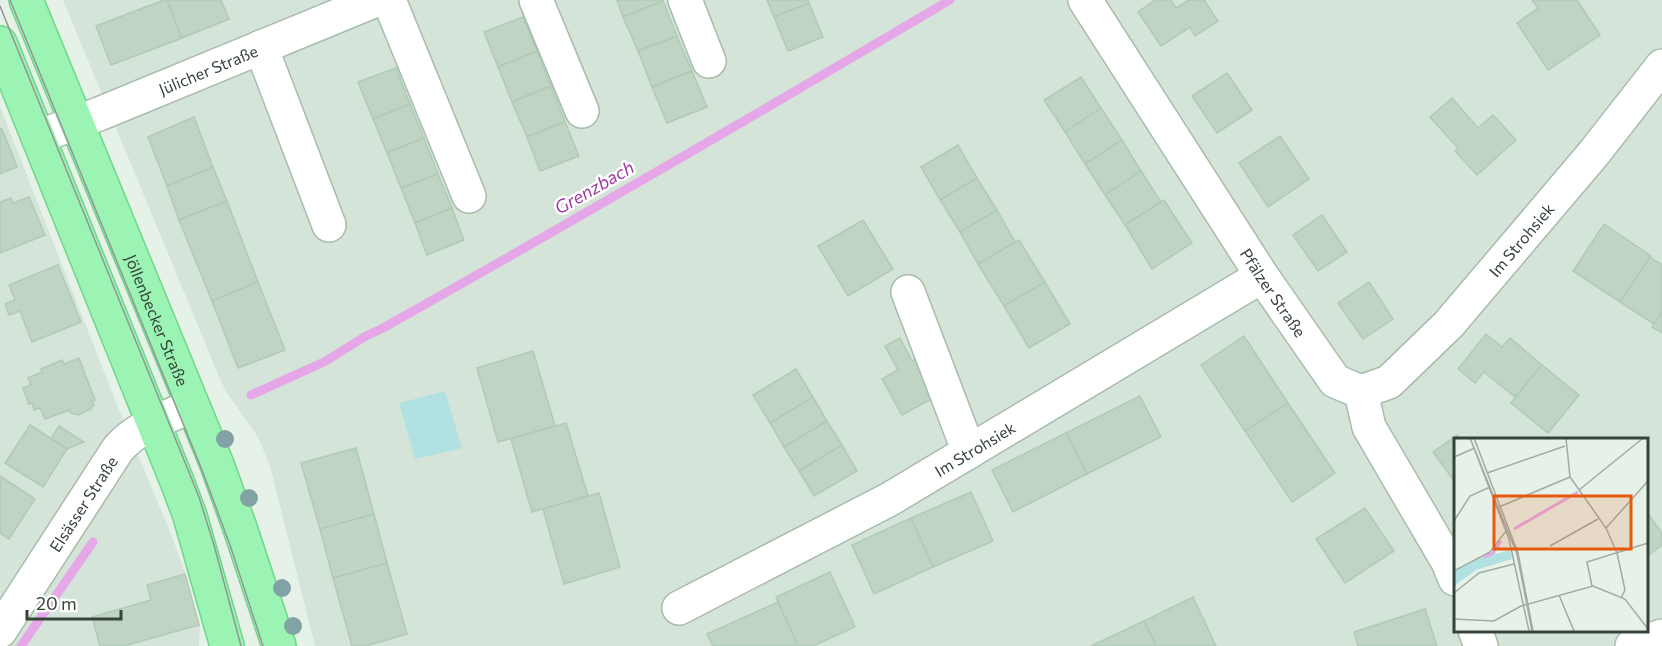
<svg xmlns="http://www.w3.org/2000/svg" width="1662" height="646" font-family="Commissioner,sans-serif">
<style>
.residential{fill:#d4e4d8;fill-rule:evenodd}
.green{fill:#b2e1e1}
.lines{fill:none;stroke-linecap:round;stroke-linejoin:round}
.stream{stroke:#e6a7e8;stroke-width:9}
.building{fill:#bfd4c3;stroke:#b0cbb5;stroke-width:1.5}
.minor-casing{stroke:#a9bbad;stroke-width:36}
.major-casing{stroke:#6ed789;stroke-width:36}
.minor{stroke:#fff;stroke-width:33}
.major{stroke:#9cf4b4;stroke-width:33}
.tram{stroke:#949494;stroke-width:1.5}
.tree{fill:#81a3a5}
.labels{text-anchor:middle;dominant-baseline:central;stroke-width:5;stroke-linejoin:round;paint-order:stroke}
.street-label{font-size:16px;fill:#364338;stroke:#fff}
.water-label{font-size:18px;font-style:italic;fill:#a13aa3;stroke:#fff}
.inset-river{fill:none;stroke:#e6a7e8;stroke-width:3}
.inset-road{fill:none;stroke:#a0aba2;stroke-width:1.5}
.view{fill:#e8590c;fill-opacity:0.15;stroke:#e8590c;stroke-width:3}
.inset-edge{fill:none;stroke:#364338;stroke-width:3}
</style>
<rect width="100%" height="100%" fill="#e6f1e8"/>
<g class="residential">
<path d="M63,0H1662V646H315L270,466L258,437L227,393L220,379ZM1455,439H1646V630H1455Z"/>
<polygon points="0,107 119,410 171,534 185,573 200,626 199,646 0,646"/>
</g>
<polygon class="green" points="445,391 462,448 415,459 399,403"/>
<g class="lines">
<g class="stream">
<path d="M251,395L324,362L366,336L383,328C574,221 762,111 950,0"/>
<polyline points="21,646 93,542"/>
</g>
</g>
<g class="building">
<polygon points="164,0 167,0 182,38 111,65 96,26"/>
<polygon points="167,0 221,0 229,19 182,38"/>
<polygon points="617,0 663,0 663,1 623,17"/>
<polygon points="767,0 808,0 809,3 774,17"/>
<polygon points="1155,0 1171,0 1176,8 1189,0 1204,0 1218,21 1195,36 1190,27 1161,46 1138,12"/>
<polygon points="1532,0 1577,0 1600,35 1548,70 1517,23 1538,8"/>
<polygon points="663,1 677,36 638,51 623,17"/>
<polygon points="809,3 823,37 788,51 774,17"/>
<polygon points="523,17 537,51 498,67 484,32"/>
<polygon points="677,36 692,71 652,87 638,51"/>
<polygon points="537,51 551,86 512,102 498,67"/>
<polygon points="396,68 410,104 373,119 358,82"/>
<polygon points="692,71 707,107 667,123 652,87"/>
<polygon points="1227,73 1252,110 1217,133 1192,96"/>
<polygon points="1081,77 1101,108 1065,132 1044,100"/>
<polygon points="551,86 565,122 527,137 512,102"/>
<polygon points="1452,98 1478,128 1493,115 1516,140 1477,175 1455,151 1458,148 1430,117"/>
<polygon points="410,104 424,138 387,153 373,119"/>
<polygon points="1101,108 1122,140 1085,164 1065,132"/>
<polygon points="194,117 213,167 167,186 148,137"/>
<polygon points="565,122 579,156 540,171 527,137"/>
<polygon points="0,129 2,129 17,167 0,174"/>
<polygon points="1280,136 1309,179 1268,207 1239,163"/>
<polygon points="424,138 438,174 401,188 387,153"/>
<polygon points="1122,140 1141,171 1105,195 1085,164"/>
<polygon points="958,145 977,178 940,200 921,167"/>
<polygon points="213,167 227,201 179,220 167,186"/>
<polygon points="1141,171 1161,202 1125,225 1105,195"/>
<polygon points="438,174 452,208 415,223 401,188"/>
<polygon points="977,178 997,210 960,232 940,200"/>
<polygon points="29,197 45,235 0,253 0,202 11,198 13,203"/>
<polygon points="1164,200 1192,243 1152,269 1125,225"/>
<polygon points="227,201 258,282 212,301 179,220"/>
<polygon points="452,208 464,240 427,255 415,223"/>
<polygon points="997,210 1015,242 978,264 960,232"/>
<polygon points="1322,215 1347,252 1318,271 1293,235"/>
<polygon points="863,220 893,269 848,296 818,246"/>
<polygon points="1604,224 1651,256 1620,302 1573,271"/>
<polygon points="1019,240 1045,282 1004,306 978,264"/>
<polygon points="1650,257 1662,265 1662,312 1654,324 1620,302"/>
<polygon points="58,265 81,322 32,342 20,311 9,315 5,304 15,300 9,285"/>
<polygon points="258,282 285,350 238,368 212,301"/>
<polygon points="1045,282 1070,324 1029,348 1004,306"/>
<polygon points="1369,282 1393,319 1363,339 1338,303"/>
<polygon points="1662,312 1662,333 1652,327"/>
<polygon points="1486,334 1502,347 1510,338 1542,365 1515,397 1484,372 1475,383 1458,369"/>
<polygon points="1244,336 1288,403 1245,431 1201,365"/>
<polygon points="900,338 912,361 916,359 937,396 902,415 882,379 898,370 885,346"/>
<polygon points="533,351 555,426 498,442 477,368"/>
<polygon points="79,358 95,400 92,401 94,404 91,409 78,415 71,413 70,410 45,419 40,408 34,410 32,403 29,404 23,388 31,385 28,378 42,372 41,369 62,360 64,364"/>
<polygon points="1542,365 1579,395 1548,433 1511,403"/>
<polygon points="796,369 813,397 770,423 753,395"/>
<polygon points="1140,396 1161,437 1087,474 1066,433"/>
<polygon points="813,397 827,421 784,447 770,423"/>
<polygon points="1288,403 1335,473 1292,502 1245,431"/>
<polygon points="827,421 842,445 799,471 784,447"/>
<polygon points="566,423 588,496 532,512 511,439"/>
<polygon points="30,425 67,449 43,487 5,463"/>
<polygon points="59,426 84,442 67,449 51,438"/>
<polygon points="1066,433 1087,474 1013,512 992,470"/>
<polygon points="1457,435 1460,439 1455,439 1455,482 1433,452"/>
<polygon points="842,445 857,471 814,496 799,471"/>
<polygon points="356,448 374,514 320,529 301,463"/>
<polygon points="0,476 35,499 9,539 0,533"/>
<polygon points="971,492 993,541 933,567 911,518"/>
<polygon points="599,493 620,567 564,584 543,509"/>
<polygon points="1365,508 1394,551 1345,583 1316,539"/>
<polygon points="1646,511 1662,533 1662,545 1646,557"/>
<polygon points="374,514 387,563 333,578 320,529"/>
<polygon points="911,518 933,567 874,594 852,545"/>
<polygon points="387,563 407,634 366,646 352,646 333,578"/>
<polygon points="830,572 855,627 813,646 798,646 776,597"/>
<polygon points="185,574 199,625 124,646 100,646 92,617 151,600 147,585"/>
<polygon points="1193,597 1216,646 1156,646 1144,621"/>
<polygon points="778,602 798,646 713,646 707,634"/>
<polygon points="1425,609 1437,646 1358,646 1354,632"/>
<polygon points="1144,621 1156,646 1091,646"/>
</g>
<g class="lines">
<g class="minor-casing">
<g id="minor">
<polyline points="389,0 469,196"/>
<polyline points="536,0 582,111"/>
<polyline points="685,0 709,61"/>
<path id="s1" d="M1085,0L1262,276L1335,381L1361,392L1369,427L1448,562L1455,579"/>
<polyline points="261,47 329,225"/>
<path id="s2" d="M38,137L99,114L376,0"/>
<polyline points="908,292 969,452"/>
<path id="s3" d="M1361,392L1389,382L1449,324L1594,153L1662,66"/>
<path id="s4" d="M679,608L890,499L1262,276"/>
<polyline points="1475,630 1481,646"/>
<path id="s5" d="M0,631L118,449C137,427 165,418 192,406"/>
<polyline points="1632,646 1662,636"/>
</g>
</g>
<g class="major-casing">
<g id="major">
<path id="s6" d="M26,0L216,462L240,528L279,646"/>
<polyline points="0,43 178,484 190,516 227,646"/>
</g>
</g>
<use href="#minor" class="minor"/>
<use href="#major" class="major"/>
<g class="tram">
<polyline points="10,0 202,470 230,545 263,646"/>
<polyline points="0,6 199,497 214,545 241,646"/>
</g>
</g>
<g class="tree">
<circle cx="225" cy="439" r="9"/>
<circle cx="249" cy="498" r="9"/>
<circle cx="282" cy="588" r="9"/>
<circle cx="293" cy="626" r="9"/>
</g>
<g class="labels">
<g class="street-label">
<text stroke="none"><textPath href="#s2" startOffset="183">Jülicher Straße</textPath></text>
<text stroke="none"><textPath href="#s3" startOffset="224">Im Strohsiek</textPath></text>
<text stroke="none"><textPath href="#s1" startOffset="348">Pfälzer Straße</textPath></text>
<text stroke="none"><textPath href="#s6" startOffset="346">Jöllenbecker Straße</textPath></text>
<text stroke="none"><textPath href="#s4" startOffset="336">Im Strohsiek</textPath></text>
<text stroke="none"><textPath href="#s5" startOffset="152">Elsässer Straße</textPath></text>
</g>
<g class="water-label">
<text transform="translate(594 187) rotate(-30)">Grenzbach</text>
</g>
</g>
<g transform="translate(1454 438)">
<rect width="194" height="194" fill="#e6f1e8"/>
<path d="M41,112L42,116L56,112L58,121L22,132L0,148V134Z" fill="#b2e1e1"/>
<path class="inset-river" d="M60,91L124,54M30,119L38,116L47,103"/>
<path class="inset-road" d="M16,0L55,101L75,193M16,0L63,116L78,193M20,0L64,115L79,193M112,0L116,39L152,90L163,115L171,152L167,160M0,19L21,10M33,35L111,8M125,52L188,1M45,69L116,39M0,83L16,58L36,49M152,90L194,43M96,108L144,81M0,133L36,114L52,93M138,148L133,124L194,105M0,155L25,135L60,126M105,157L120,193M0,181L40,183L67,168L139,148L171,161L194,191"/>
<path class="view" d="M40,58H177V111H40Z"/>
<rect width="194" height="194" class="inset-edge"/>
</g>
<path d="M27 610v9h94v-9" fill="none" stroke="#364338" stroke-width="3"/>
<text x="36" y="610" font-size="18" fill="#364338" stroke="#ffffff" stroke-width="4.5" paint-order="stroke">20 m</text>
</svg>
